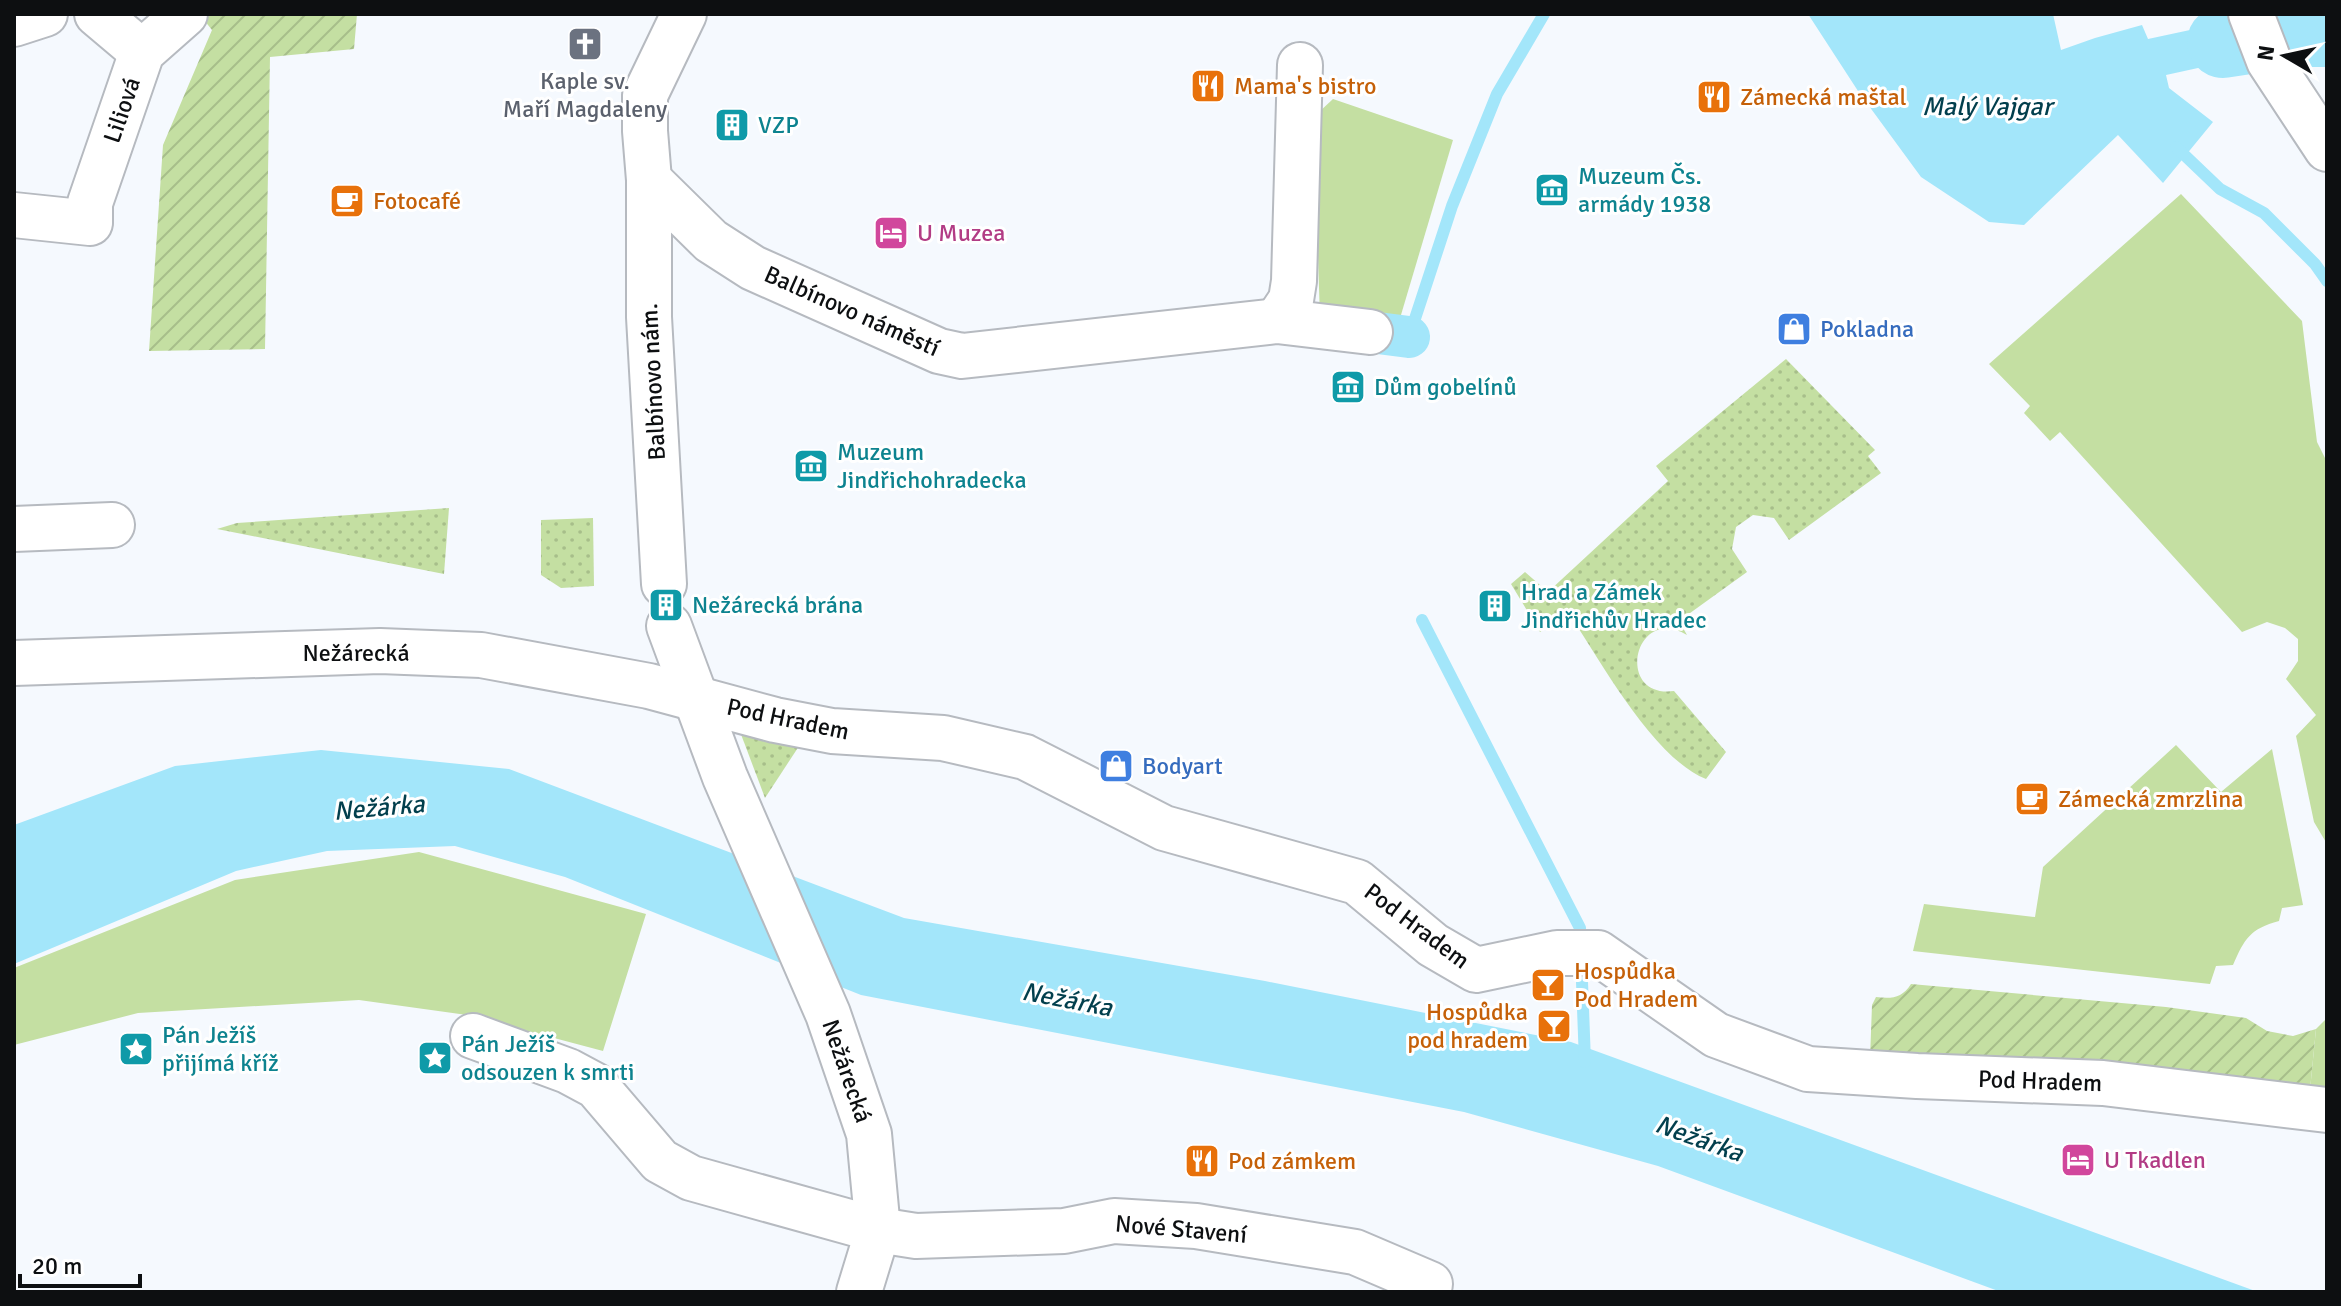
<svg xmlns="http://www.w3.org/2000/svg" width="2341" height="1306" font-family="Signika,sans-serif">
<style>
.grass{fill:url(#grass-dots)}
.park{fill:#c4dfa2}
.garden{fill:url(#garden-furrows)}
.water{fill:#a3e6fa}
.lines{fill:none;stroke-linecap:round;stroke-linejoin:round}
.stream{stroke:#a3e6fa;stroke-width:12}
.canal{stroke:#a3e6fa;stroke-width:42}
.river{stroke:#a3e6fa;stroke-width:72}
.minor-casing{stroke:#b6bac0;stroke-width:48}
.minor{stroke:#fff;stroke-width:44}
.labels{text-anchor:middle;dominant-baseline:central;stroke-width:6;stroke-linejoin:round;paint-order:stroke}
.worship-label{font-size:24px;fill:#5b616d;stroke:#fff}
.food-label{font-size:24px;fill:#c56008;stroke:#fff;text-anchor:start}
.street-label{font-size:24px;fill:#0d0f11;stroke:#fff}
.culture-label{font-size:24px;fill:#0d838f;stroke:#fff;text-anchor:start}
.hotel-label{font-size:24px;fill:#b23c85;stroke:#fff;text-anchor:start}
.shop-label{font-size:24px;fill:#366cbe;stroke:#fff;text-anchor:start}
.water-label{font-size:26px;font-style:italic;fill:#023f4d;stroke:#fff}
</style>
<defs>
<pattern id="grass-dots" width="8" height="8" patternUnits="userSpaceOnUse" patternTransform="scale(2)"><rect width="8" height="8" fill="#c4dfa2"/><path d="M2 2h.1M6 6h.1" fill="none" stroke="#a7be8a" stroke-width="1.8" stroke-linecap="round"/></pattern>
<pattern id="garden-furrows" width="10" height="10" patternUnits="userSpaceOnUse" patternTransform="scale(2)"><rect width="10" height="10" fill="#c4dfa2"/><path d="M-1 1l2-2M0 10L10 0M9 11l2-2" fill="none" stroke="#a7be8a"/></pattern>
</defs>
<rect width="100%" height="100%" fill="#f5f9fe"/>
<g class="grass">
<path d="M1786,359L1875,450L1868,456L1881,473L1789,540L1774,518L1753,515L1736,527L1732,549L1747,572L1679,621L1687,635C1634,603 1614,699 1674,691L1726,752L1706,779C1653,758 1600,660 1568,612L1540,632L1511,584L1525,572L1548,592L1668,481L1656,466Z"/>
<polygon points="449,508 444,574 217,529 237,523"/>
<polygon points="593,518 594,586 561,588 541,575 541,520"/>
<polygon points="736,721 803,740 765,798"/>
</g>
<g class="park">
<polygon points="1333,99 1453,140 1398,325 1320,319 1314,129 1318,113"/>
<polygon points="2181,194 2302,321 2317,442 2327,462 2327,844 2314,822 2296,736 2316,715 2286,679 2298,661 2298,639 2285,628 2267,622 2242,632 2060,432 2050,441 2024,413 2030,406 1989,364"/>
<path d="M2176,745L2221,792L2272,749L2303,905L2282,908L2279,921C2250,929 2245,938 2233,965L2216,966L2210,984L1913,951L1924,904L2035,917L2043,867Z"/>
<polygon points="419,852 646,914 603,1051 467,1015 359,1000 138,1013 14,1045 14,968 235,880"/>
<polygon points="2327,1018 2327,1094 2310,1090 2316,1029"/>
</g>
<g class="garden">
<polygon points="210,14 357,14 354,49 270,57 265,349 149,351 163,145 212,30 204,20"/>
<path d="M1911,984L2166,1007L2246,1018L2267,1031L2293,1036L2316,1029L2310,1090L1870,1059L1872,1005L1876,997C1892,999 1902,998 1911,984Z"/>
</g>
<g class="water">
<polygon points="1808,14 2053,14 2061,50 2095,38 2142,25 2148,39 2218,24 2230,61 2166,75 2169,88 2213,122 2163,183 2118,135 2024,225 1989,222 1921,177 1858,91"/>
<polygon points="321,750 509,769 904,918 1265,981 1571,1042 2258,1292 2001,1292 1658,1166 1464,1112 861,995 565,877 455,846 327,851 236,871 14,964 14,825 175,766"/>
</g>
<g class="lines">
<g class="stream">
<polyline points="2176,147 2220,189 2264,213 2315,264 2327,281"/>
<polyline points="1406,351 1409,337 1452,206 1497,94 1544,14"/>
<polyline points="1422,620 1580,928 1585,1062"/>
</g>
<polyline class="canal" points="1370,332 1409,337"/>
<polyline class="river" points="2223,42 2295,31 2327,31"/>
<g class="minor-casing">
<g id="minor">
<polyline points="97,14 142,52"/>
<polyline points="2251,14 2269,61 2327,149"/>
<polyline points="14,24 45,14"/>
<polyline points="649,180 711,241 753,268 939,351 962,356 1277,321 1370,332"/>
<polyline points="14,215 90,223 90,203 142,52 185,14"/>
<polyline points="1277,321 1291,300 1294,281 1300,65"/>
<polyline points="14,529 112,525"/>
<polyline points="664,584 649,317 649,180 645,131 645,95 684,14"/>
<polyline points="669,626 725,777 828,1014 869,1134 878,1230 859,1292"/>
<polyline points="14,663 380,651 481,655 649,686 775,720 832,731 943,738 1025,757 1164,828 1357,882 1433,945 1476,970 1557,953 1598,953 1716,1035 1808,1069 1917,1076 2103,1083 2327,1110"/>
<polyline points="473,1036 568,1071 596,1086 660,1161 691,1178 878,1230 916,1236 1064,1231 1114,1221 1196,1226 1355,1252 1430,1284"/>
</g>
</g>
<use href="#minor" class="minor"/>
</g>
<defs>
<g id="church-square" transform="scale(1.8)"><rect x="-9" y="-9" width="18" height="18" rx="4" fill="#6b7280" stroke="#fff"/><path d="M-1.2-6h2.4v3.5h3.3v2.4h-3.3V6h-2.4V-.1h-3.3v-2.4h3.3Z" fill="#fff"/></g>
<g id="restaurant-square" transform="scale(1.8)"><rect x="-9" y="-9" width="18" height="18" rx="4" fill="#e8710a" stroke="#fff"/><path d="M-5-6h1v4h1v-4h1v4h1v-4h1v5L-1.5 .5V6h-2V.5L-5-1ZM5-6V6H3V1.5H1.5Q1.5-4 5-6Z" fill="#fff"/></g>
<g id="building-square" transform="scale(1.8)"><rect x="-9" y="-9" width="18" height="18" rx="4" fill="#0f9aa8" stroke="#fff"/><path d="M-4-6H4V6H1V3H-1V6H-4ZM-2.5-4.3h1.7v1.8h-1.7ZM.8-4.3h1.7v1.8H.8ZM-2.5-1h1.7V.8h-1.7ZM.8-1h1.7V.8H.8Z" fill="#fff"/></g>
<g id="museum-square" transform="scale(1.8)"><rect x="-9" y="-9" width="18" height="18" rx="4" fill="#0f9aa8" stroke="#fff"/><path d="M0-6L6-3V-2H-6V-3ZM-5-1h2V3h-2ZM-1-1h2V3h-2ZM3-1h2V3H3ZM-6 4H6V6H-6Z" fill="#fff"/></g>
<g id="cafe-square" transform="scale(1.8)"><rect x="-9" y="-9" width="18" height="18" rx="4" fill="#e8710a" stroke="#fff"/><path d="M-5.5-4.5H6V0H3Q3 3.5 0 3.5H-2.5Q-5.5 3.5-5.5 0ZM3-3.2v2h1.7v-2ZM-6 4.5H4V6H-6Z" fill="#fff"/></g>
<g id="hotel-square" transform="scale(1.8)"><rect x="-9" y="-9" width="18" height="18" rx="4" fill="#d1479c" stroke="#fff"/><path d="M-6-4.5h1.5V1H6V5H4.5V3h-9V5H-6ZM-4 0a1.8 1.8 0 1 1 3.6 0ZM.5 0V-2.5h3Q6-2.5 6 0Z" fill="#fff"/></g>
<g id="shop-square" transform="scale(1.8)"><rect x="-9" y="-9" width="18" height="18" rx="4" fill="#3f7fe0" stroke="#fff"/><path d="M-5-2.5h2.3a2.7 3.5 0 0 1 5.4 0H5L5.5 6h-11ZM-1.5-2.5h3a1.5 2.3 0 0 0-3 0Z" fill="#fff"/></g>
<g id="bar-square" transform="scale(1.8)"><rect x="-9" y="-9" width="18" height="18" rx="4" fill="#e8710a" stroke="#fff"/><path d="M-6-5H6L.8 .8V4.5H3.5V6h-7V4.5H-.8V.8Z" fill="#fff"/></g>
<g id="sight-square" transform="scale(1.8)"><rect x="-9" y="-9" width="18" height="18" rx="4" fill="#0f9aa8" stroke="#fff"/><path d="M0-6L1.8-2.2L6-1.7L2.9 1.2L3.7 5.4L0 3.3L-3.7 5.4L-2.9 1.2L-6-1.7L-1.8-2.2Z" fill="#fff"/></g>
</defs>
<g fill-rule="evenodd">
<use href="#church-square" x="585" y="44"/>
<use href="#restaurant-square" x="1208" y="86"/>
<use href="#restaurant-square" x="1714" y="97"/>
<use href="#building-square" x="732" y="125"/>
<use href="#museum-square" x="1552" y="190"/>
<use href="#cafe-square" x="347" y="201"/>
<use href="#hotel-square" x="891" y="233"/>
<use href="#shop-square" x="1794" y="329"/>
<use href="#museum-square" x="1348" y="387"/>
<use href="#museum-square" x="811" y="466"/>
<use href="#building-square" x="666" y="605"/>
<use href="#building-square" x="1495" y="606"/>
<use href="#shop-square" x="1116" y="766"/>
<use href="#cafe-square" x="2032" y="799"/>
<use href="#bar-square" x="1548" y="985"/>
<use href="#bar-square" x="1554" y="1026"/>
<use href="#sight-square" x="136" y="1049"/>
<use href="#sight-square" x="435" y="1058"/>
<use href="#hotel-square" x="2078" y="1160"/>
<use href="#restaurant-square" x="1202" y="1161"/>
</g>
<g class="labels">
<g class="worship-label">
<text x="585" y="81">Kaple sv.<tspan x="585" dy="28">Maří Magdaleny</tspan></text>
</g>
<g class="food-label">
<text x="1234" y="86">Mama's bistro</text>
<text x="1740" y="97">Zámecká maštal</text>
<text x="373" y="201">Fotocafé</text>
<text x="2058" y="799">Zámecká zmrzlina</text>
<text x="1574" y="971">Hospůdka<tspan x="1574" dy="28">Pod Hradem</tspan></text>
<text x="1528" y="1012" text-anchor="end">Hospůdka<tspan x="1528" dy="28">pod hradem</tspan></text>
<text x="1228" y="1161">Pod zámkem</text>
</g>
<g class="street-label">
<text transform="translate(122 110) rotate(-71)">Liliová</text>
<text transform="translate(852 311) rotate(24)">Balbínovo náměstí</text>
<text transform="translate(653 382) rotate(-93)">Balbínovo nám.</text>
<text x="356" y="653">Nežárecká</text>
<text transform="translate(788 719) rotate(12)">Pod Hradem</text>
<text transform="translate(1417 926) rotate(37)">Pod Hradem</text>
<text transform="translate(847 1071) rotate(71)">Nežárecká</text>
<text transform="translate(2040 1081) rotate(2)">Pod Hradem</text>
<text transform="translate(1181 1229) rotate(5)">Nové Stavení</text>
</g>
<g class="culture-label">
<text x="758" y="125">VZP</text>
<text x="1578" y="176">Muzeum Čs.<tspan x="1578" dy="28">armády 1938</tspan></text>
<text x="1374" y="387">Dům gobelínů</text>
<text x="837" y="452">Muzeum<tspan x="837" dy="28">Jindřichohradecka</tspan></text>
<text x="1521" y="592">Hrad a Zámek<tspan x="1521" dy="28">Jindřichův Hradec</tspan></text>
<text x="692" y="605">Nežárecká brána</text>
<text x="162" y="1035">Pán Ježíš<tspan x="162" dy="28">přijímá kříž</tspan></text>
<text x="461" y="1044">Pán Ježíš<tspan x="461" dy="28">odsouzen k smrti</tspan></text>
</g>
<g class="hotel-label">
<text x="917" y="233">U Muzea</text>
<text x="2104" y="1160">U Tkadlen</text>
</g>
<g class="shop-label">
<text x="1820" y="329">Pokladna</text>
<text x="1142" y="766">Bodyart</text>
</g>
<g class="water-label">
<text x="1987" y="107">Malý Vajgar</text>
<text transform="translate(379 808) rotate(-5)">Nežárka</text>
<text transform="translate(1067 1000) rotate(11)">Nežárka</text>
<text transform="translate(1699 1139) rotate(20)">Nežárka</text>
</g>
</g>
<rect width="2341" height="1306" fill="none" stroke="#0d0f11" stroke-width="32"/>
<g transform="translate(2285 56) rotate(279)" stroke="#ffffff" stroke-width="6" paint-order="stroke">
<path d="M0-6L14 30L0 20L-14 30Z" fill="#0d0f11"/>
<text y="-12" font-size="22" font-weight="bold" text-anchor="middle" fill="#0d0f11">N</text>
</g>
<path d="M20 1274v12h120v-12" fill="none" stroke="#0d0f11" stroke-width="4"/>
<text x="32" y="1274" font-size="24" fill="#0d0f11" stroke="#ffffff" stroke-width="6" paint-order="stroke">20 m</text>
</svg>
